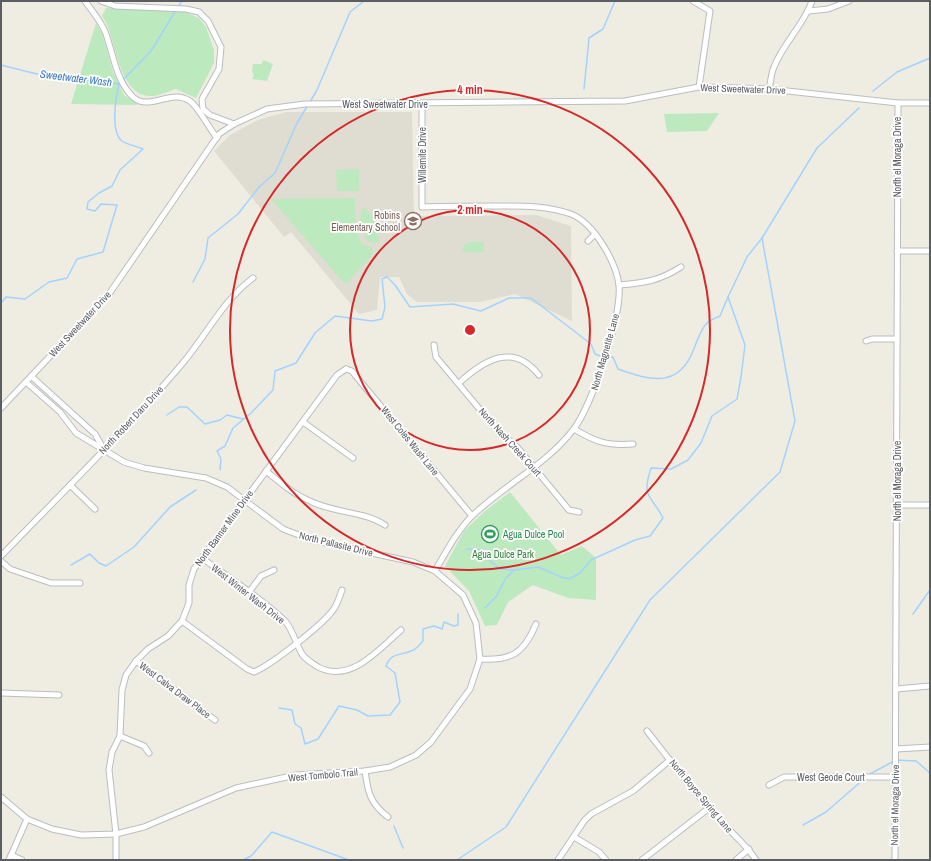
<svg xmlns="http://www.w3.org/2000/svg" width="931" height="861" font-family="'Archivo Narrow',sans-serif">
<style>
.education{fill:#dfdcd1}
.green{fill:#bde9be}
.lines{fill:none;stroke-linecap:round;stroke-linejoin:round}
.stream{stroke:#a2d3ff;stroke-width:1.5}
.minor-casing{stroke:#babdc2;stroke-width:7}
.minor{stroke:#fff;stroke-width:5}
.ring{fill:none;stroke:#d62828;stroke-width:2}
.labels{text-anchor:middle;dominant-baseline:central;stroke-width:3.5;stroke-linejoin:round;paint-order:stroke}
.street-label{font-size:10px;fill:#5b5f64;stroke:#fff}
.education-label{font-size:10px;fill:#785e54;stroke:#fff;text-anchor:end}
.leisure-label{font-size:10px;fill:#27864d;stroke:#fff;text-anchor:start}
.park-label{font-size:10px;fill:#2d8234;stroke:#fff}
.water-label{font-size:11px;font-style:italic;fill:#3977c3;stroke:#fff}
.centre{fill:#d62828;stroke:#fff;stroke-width:2}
.ring-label{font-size:12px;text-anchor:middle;font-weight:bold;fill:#d62828;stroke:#fff;stroke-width:3.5;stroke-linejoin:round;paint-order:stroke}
</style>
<rect width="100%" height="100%" fill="#efede2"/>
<polygon class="education" points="286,112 412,112 414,216 536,215 571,226 572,321 515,294 480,302 417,302 407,294 399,277 380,277 377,310 359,314 291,232 284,237 214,151 230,135 258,120"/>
<g class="green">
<path d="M106,8L185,12L199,18L206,27L214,50V63L196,98L176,89C169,91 157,97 149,96C122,95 116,49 109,30C108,25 105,21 102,16Z"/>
<polygon points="96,23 102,33 113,72 124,95 138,105 71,104"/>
<polygon points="263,60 273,64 267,81 252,79 254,75 252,72 253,64 262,64"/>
<polygon points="719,113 707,131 667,132 664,114"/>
<polygon points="359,169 359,191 337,191 336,170"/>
<path d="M355,198C355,209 355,233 361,242C363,246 368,246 372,247L373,254L347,283L343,282L271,199Z"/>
<polygon points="366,208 372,217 380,242 377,243 367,241 360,219 362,209"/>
<polygon points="468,242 484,242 484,252 462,252 464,244 468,244"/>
<polygon points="510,492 561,555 582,546 596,558 596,600 568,598 533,585 508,602 497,625 485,626 469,591 445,566 464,531 485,511"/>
</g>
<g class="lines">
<g class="stream">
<polyline points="178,7 182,1"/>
<polyline points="1,65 49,77 101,81 119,84"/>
<polyline points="123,80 151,51 176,10"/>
<polyline points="584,89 589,38 603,29 615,1"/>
<polyline points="873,91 897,72 930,58"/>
<polyline points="310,102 317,90 350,12 364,1"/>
<polyline points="193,282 205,259 208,238 238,214 259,187 275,173 297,123 308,105"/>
<path d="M1,303L6,297L25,299L49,282L67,278L77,259L103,252L117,205L101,204L95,211L87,209L88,202L99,193L112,186L120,170L143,149C137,146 128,145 122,141C110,132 116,97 119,84"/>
<path d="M607,358L613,357L618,369C649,380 678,389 693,351C697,342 700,330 707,323C710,320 716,318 720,316L728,297"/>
<polyline points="167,415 179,407 187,407 205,424 220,420 227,415 243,419"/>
<polyline points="220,470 221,459 217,451 225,446 233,428 251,413 273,390 275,371 296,363 315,333 335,316 372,321 382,319 385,307 382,279 387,277 395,285 410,307 453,304 481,311 509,298 531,298 591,344 595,354 603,357"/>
<polyline points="466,549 483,550 488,553 488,559 500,569 513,570"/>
<polyline points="71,565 90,554 99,563 106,566 134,547 170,507 196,490"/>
<path d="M485,608L496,597L506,578L514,570L538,567L561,577L569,579L580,573L591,560L635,540L650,536L663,518C651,494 641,499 651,468L671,469L688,460L701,443L712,416L737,399L741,377L745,345L728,297L747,257L762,238"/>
<polyline points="913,614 930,590"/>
<path d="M279,708L292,710L295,724L301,728L305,744L318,739L339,706L357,710L368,716L390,715L400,702L395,673L386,666C391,652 400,656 411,651C416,650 420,644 423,641V629L434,626L442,629L444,622L454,626L458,625V614"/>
<polyline points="868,775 896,760 916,761 930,773"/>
<polyline points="803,825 826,812 864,779"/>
<polyline points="394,826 403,848"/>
<polyline points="243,860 251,856 272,832 349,860"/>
<polyline points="457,860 506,827 650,600 780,472 795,421 762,238 817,148 859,108"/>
</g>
<g class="minor-casing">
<g id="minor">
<path d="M85,1C92,11 102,22 106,34C113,54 116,78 130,94C147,115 170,87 190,101C200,109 208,127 217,138"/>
<polyline points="101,1 115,6 186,9 199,12 208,21 221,47 219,69 202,99 203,109 210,115 234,124"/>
<polyline points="693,1 710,11 699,87"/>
<polyline points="809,11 828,9 849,1"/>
<path d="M769,89C771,82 771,73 774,67C783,43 804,25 812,1"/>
<path d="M422,104V207C446,206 470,206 494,206C520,206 546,205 571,214C594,223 616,262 619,285C622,315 592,406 573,430C546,465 504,485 472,516C457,531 446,552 435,571"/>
<polyline points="588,241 595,234"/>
<polyline points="897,251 930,251"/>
<path d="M619,285C644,283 659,281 681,267"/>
<polyline points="866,341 872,339 897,339"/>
<polyline points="434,345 436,357 497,430 518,448 569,510 579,512"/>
<polyline points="346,369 352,371 355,375 472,516"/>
<polyline points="31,376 95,434 103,448"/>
<path d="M459,383C484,360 513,342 539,375"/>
<polyline points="1,408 109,294 219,134 234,124 267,109 305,104 625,101 699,87 769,89 898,103 930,103"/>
<polyline points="303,422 353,458"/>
<path d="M574,429C596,442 607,446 633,444"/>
<path d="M266,471C281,483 294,495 312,502C335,513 363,511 385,525"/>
<polyline points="70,485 95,509"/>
<polyline points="897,505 930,505"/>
<path d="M1,556C62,493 125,431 182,364C206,336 223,300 253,278"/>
<path d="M202,558C229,578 261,598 285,621C293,630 296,644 302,654C306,660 312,663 318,667C351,684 379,649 401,630"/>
<polyline points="1,561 10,569 51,583 80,583"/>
<polyline points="249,592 261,576 274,570"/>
<path d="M182,621L247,669L254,672C271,665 327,622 335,607C338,602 340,595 342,590"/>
<path d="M480,659C512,661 524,653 536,624"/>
<polyline points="136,661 215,720"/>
<polyline points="896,689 930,686"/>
<polyline points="1,693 59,695"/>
<path d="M647,731C669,759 691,788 715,815C728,830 745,843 756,860"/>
<polyline points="120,736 144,746 149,753"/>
<polyline points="896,749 930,747"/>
<path d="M365,771C368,793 370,803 388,817"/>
<polyline points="769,785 784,777 896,777"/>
<polyline points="1,797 27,819 52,829 81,835 116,834 144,827 236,788 296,775 365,771 390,767 416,755 431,742 470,689 480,659 476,623 463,595 435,571 413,562 312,540 283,529 227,487 206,478 144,468 124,462 76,433 60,412 26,382"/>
<polyline points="574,837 599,852 606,860"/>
<polyline points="11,855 22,860"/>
<polyline points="9,860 27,819"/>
<polyline points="116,860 116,834 109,770 112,752 120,736 122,690 126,675 136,661 148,649 168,636 182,621 189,603 189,585 194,569 337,375 346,369"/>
<polyline points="558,860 584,821 591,814 633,791 670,760"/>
<polyline points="642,860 709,808"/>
<polyline points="736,860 749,849"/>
<polyline points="895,860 898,103"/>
</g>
</g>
<use href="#minor" class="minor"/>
</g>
<g class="ring">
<circle cx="470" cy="330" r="120"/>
<circle cx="470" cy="330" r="240"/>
</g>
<defs>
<g id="school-ring" transform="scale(0.9)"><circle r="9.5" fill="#fff" stroke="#8d6e63" stroke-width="1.5"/><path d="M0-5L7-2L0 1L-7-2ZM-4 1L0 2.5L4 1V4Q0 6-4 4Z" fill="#8d6e63"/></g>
<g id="stadium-ring" transform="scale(0.9)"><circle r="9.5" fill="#fff" stroke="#2e9e5b" stroke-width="1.5"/><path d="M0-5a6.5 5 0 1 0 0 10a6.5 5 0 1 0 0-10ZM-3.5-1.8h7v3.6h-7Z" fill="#2e9e5b"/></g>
</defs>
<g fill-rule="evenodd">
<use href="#school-ring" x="413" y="221"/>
<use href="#stadium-ring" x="490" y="534"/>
</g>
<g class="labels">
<g class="street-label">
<text transform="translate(743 89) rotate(2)">West Sweetwater Drive</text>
<text x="385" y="104">West Sweetwater Drive</text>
<text transform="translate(422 155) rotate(-90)">Willemite Drive</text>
<text transform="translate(897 157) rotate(-90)">North el Moraga Drive</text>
<text transform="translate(80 324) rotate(-47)">West Sweetwater Drive</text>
<text transform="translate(605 352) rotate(-74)">North Magnetite Lane</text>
<text transform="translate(131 420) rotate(-47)">North Robert Daru Drive</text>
<text transform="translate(410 441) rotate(51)">West Coles Wash Lane</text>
<text transform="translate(510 442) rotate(48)">North Nash Creek Court</text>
<text transform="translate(897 481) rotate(-90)">North el Moraga Drive</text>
<text transform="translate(224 528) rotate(-54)">North Banner Mine Drive</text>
<text transform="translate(336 544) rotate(14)">North Pallasite Drive</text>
<text transform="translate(248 594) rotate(38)">West Winter Wash Drive</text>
<text transform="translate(175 690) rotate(37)">West Calva Draw Place</text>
<text transform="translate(323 775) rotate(-5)">West Tombolo Trail</text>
<text x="831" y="777">West Geode Court</text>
<text transform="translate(701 796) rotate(50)">North Boyce Spring Lane</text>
<text transform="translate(895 805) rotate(-89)">North el Moraga Drive</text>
</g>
<g class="education-label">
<text x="400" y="215">Robins<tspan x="400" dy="12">Elementary School</tspan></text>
</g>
<g class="leisure-label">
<text x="503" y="534">Agua Dulce Pool</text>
</g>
<g class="park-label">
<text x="503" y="554">Agua Dulce Park</text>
</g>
<g class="water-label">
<text transform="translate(76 78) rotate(7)">Sweetwater Wash</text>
</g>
</g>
<circle cx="470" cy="330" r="6" class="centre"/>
<g class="ring-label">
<text x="470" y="94">4 min</text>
<text x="470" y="214">2 min</text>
</g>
<rect width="931" height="861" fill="none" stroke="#5b5f64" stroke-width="4"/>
</svg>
